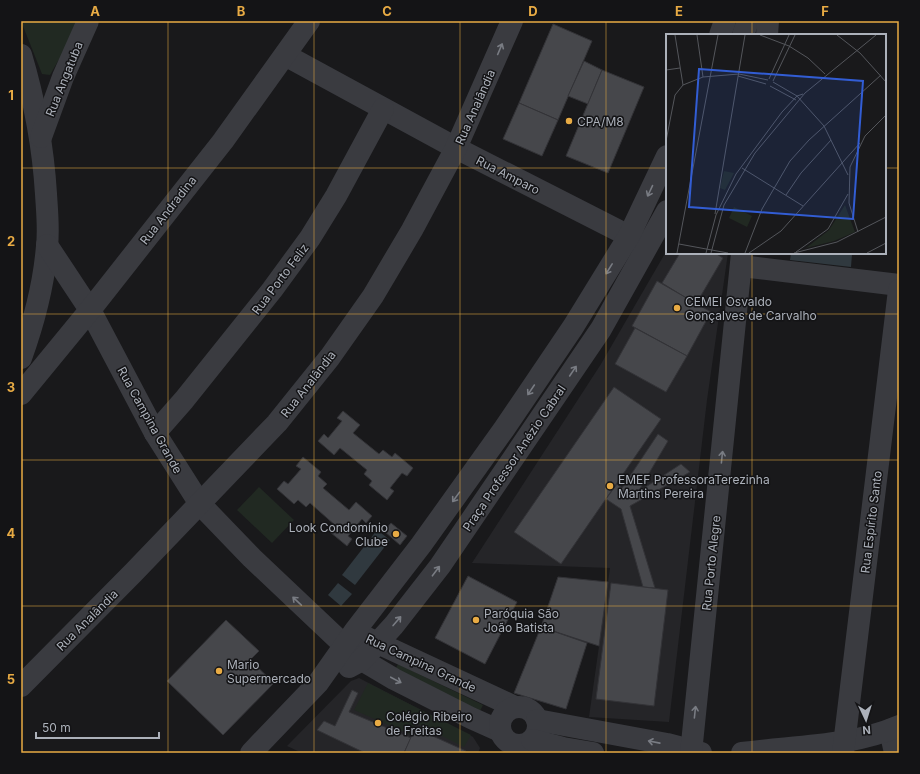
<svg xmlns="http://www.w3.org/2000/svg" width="920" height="774" font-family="Inter,sans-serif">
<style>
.built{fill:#252528}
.green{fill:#212922}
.water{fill:#30393f}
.building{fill:#46474b;stroke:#333337}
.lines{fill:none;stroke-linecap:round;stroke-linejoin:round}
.minor{stroke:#3a3b40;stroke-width:22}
.oneway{stroke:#797c83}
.grid{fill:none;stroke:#e8ab44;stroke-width:1;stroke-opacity:0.55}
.poi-dot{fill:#e8ab44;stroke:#141416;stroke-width:1.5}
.labels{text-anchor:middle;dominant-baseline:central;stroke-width:3;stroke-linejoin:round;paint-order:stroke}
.street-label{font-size:12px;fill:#acb1ba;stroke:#141416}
.poi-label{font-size:12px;fill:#acb1ba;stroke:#141416;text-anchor:start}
.inset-road{fill:none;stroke:#54565b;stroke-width:1}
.view{fill:#325dd4;fill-opacity:0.15;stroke:#325dd4;stroke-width:2}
.inset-edge{fill:none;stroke:#acb1ba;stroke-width:2}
.neatline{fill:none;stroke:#e8ab44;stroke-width:1.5}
.grid-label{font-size:13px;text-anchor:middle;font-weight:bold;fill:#e8ab44}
</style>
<rect width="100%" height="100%" fill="#19191b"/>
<g class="built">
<polygon points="667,250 667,253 728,253 707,400 669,722 589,717 610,568 472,563 601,364"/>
<polygon points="359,678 473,737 480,748 478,753 302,753 287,746 351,681"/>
</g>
<g class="green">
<polygon points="21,21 81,21 50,75 42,74"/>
<polygon points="259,487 294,520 272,543 237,510"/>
<polygon points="398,664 483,705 480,711 395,670"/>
<polygon points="368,683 471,735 464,747 416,723 409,734 354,710"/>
</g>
<g class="water">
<polygon points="791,253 852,254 851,267 790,260"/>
<polygon points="377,530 390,540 355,585 342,575"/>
<polygon points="338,583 352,594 341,606 328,595"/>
</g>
<g class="building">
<polygon points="553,24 592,41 558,120 519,103"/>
<polygon points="584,61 602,70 588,104 568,96"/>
<polygon points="602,70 644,87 608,173 566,156"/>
<polygon points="519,103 558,120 542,156 503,139"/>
<polygon points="680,253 715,253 723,258 696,304 662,283"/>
<polygon points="657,281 711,312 687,356 632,326"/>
<polygon points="635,328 687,356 666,392 615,364"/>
<polygon points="614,387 661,419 561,564 514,532"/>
<polygon points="343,411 360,425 353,433 379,454 383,450 392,457 395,453 413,468 407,476 402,473 390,488 394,491 387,500 369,485 372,481 364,474 367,470 340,448 334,455 318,441 324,434 328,438 342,421 337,418"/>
<polygon points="658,434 668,441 638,492 681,464 690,472 630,506 655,588 643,587 621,509 606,499 617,484 622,488"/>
<polygon points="303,457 321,472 318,476 327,484 323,488 349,510 356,502 372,516 366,523 362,519 348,536 352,539 347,546 330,532 336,526 310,503 306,507 298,500 294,504 277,489 284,481 288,484 301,469 296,466"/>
<polygon points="391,523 407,536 400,545 384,531"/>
<polygon points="468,576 517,602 485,664 435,638"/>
<polygon points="558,577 608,582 599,646 541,627"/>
<polygon points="611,583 668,590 654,706 596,699"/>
<polygon points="226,620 259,651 250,660 274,683 223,735 167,681"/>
<polygon points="541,627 587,643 566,709 514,693"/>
<polygon points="352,690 358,693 349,712 411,738 404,753 363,753 363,752 317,730 324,721 335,726"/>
<polygon points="415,728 466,751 465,753 404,753"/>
</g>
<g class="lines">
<g class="minor">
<polyline points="720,35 725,21"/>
<polyline points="743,35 748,21"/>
<polyline points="767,35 768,21"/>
<path d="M21,55C35,102 43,145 46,194C47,211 49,229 47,246C44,283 34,322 21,358"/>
<polyline points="285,55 456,148 629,236 643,242"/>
<polyline points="41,137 63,77 88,21"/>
<polyline points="47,245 90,310 155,433 200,504 252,558 344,645 362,660 394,679 471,718 500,731"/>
<polyline points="741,266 899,285"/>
<polyline points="21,394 90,310 223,141 309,21"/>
<polyline points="155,433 184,400 272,290 310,238 336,196 383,109"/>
<polyline points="365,637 515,707"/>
<polyline points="349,667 362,660 394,625 440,566 601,329 667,211"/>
<polyline points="21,686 133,573 277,423 330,357 373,296 412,230 456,148 512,21"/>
<circle cx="519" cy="726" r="19"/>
<polyline points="537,720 667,744 701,753"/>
<polyline points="890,730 895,753"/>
<polyline points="532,740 563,748 593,753"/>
<polyline points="251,753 318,683 354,632 421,545 504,429 573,327 629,236 667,156"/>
<polyline points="691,753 742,253"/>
<path d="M742,753C794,746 850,747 899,726"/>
<polyline points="843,753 899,290"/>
</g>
</g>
<defs><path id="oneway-shaft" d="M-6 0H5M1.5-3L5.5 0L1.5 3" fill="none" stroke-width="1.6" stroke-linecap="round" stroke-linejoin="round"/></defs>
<g class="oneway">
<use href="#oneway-shaft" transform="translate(500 49) rotate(-67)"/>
<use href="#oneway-shaft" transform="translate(650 191) rotate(115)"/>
<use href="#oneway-shaft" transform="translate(609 269) rotate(122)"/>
<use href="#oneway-shaft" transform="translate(573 371) rotate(-56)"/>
<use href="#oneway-shaft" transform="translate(531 390) rotate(124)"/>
<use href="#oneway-shaft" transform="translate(722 457) rotate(-84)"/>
<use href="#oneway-shaft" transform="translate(456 497) rotate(126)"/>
<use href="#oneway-shaft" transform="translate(436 571) rotate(-53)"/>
<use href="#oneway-shaft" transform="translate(297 601) rotate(-137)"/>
<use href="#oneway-shaft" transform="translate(397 621) rotate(-49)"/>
<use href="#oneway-shaft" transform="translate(396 680) rotate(28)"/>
<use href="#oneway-shaft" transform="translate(695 712) rotate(-84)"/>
<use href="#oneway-shaft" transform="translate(654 742) rotate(-169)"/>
</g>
<path class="grid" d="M168,21V753M314,21V753M460,21V753M606,21V753M752,21V35M21,168H667M885,168H899M752,253V753M21,314H899M21,460H899M21,606H899"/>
<g class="poi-dot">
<circle cx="569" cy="121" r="4"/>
<circle cx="677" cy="308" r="4"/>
<circle cx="610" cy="486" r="4"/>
<circle cx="396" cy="534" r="4"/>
<circle cx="476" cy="620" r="4"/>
<circle cx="219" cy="671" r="4"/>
<circle cx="378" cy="723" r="4"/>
</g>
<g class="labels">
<g class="street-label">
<text transform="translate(64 79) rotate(-68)">Rua Angatuba</text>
<text transform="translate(475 107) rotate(-66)">Rua Analândia</text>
<text transform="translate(508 175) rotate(27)">Rua Amparo</text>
<text transform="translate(168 210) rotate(-52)">Rua Andradina</text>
<text transform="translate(280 279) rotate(-53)">Rua Porto Feliz</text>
<text transform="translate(308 384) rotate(-52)">Rua Analândia</text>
<text transform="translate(150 420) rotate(61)">Rua Campina Grande</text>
<text transform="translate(514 458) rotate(-56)">Praça Professor Anézio Cabral</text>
<text transform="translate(871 522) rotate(-83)">Rua Espírito Santo</text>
<text transform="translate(711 563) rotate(-84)">Rua Porto Alegre</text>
<text transform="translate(87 620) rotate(-45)">Rua Analândia</text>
<text transform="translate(421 663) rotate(25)">Rua Campina Grande</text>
</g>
<g class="poi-label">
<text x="577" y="121">CPA/M8</text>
<text x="685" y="301">CEMEI Osvaldo<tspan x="685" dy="14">Gonçalves de Carvalho</tspan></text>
<text x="618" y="479">EMEF ProfessoraTerezinha<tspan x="618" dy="14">Martins Pereira</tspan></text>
<text x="388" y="527" text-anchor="end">Look Condomínio<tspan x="388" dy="14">Clube</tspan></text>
<text x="484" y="613">Paróquia São<tspan x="484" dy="14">João Batista</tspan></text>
<text x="227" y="664">Mario<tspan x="227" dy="14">Supermercado</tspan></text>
<text x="386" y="716">Colégio Ribeiro<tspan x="386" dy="14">de Freitas</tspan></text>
</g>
</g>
<g transform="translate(666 34)">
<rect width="220" height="220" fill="#19191b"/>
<path d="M58,137L68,139L59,156L54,154ZM179,171L189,198L168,207L140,214L163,196ZM68,173L86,182L81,193L63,184Z" fill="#212922"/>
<path class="inset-road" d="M9,1L17,51M31,1L37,43M94,1L123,12L142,24L159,40M171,1L194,19L220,48M0,36L14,34M72,42L100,50M103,45L123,1M107,47L129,1M107,48L131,62L158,92L182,141M104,52L130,66M0,107L9,61L17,51L37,43L73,40L102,46M76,134L137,172M220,143V165M120,161L135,139L165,106M49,180L79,1M192,198L183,169L184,133L199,102L220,81M13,210L62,219M130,218L162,195L182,160M11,219L52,1M40,219L50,181L70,140L116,78L131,62L137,60M45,219L58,171L89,119L139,59L210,1M79,219L96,175L124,127L143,106L215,41M83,219L115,197L194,109M128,219L171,208L220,183M201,219L220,209"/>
<path class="view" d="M33,35L197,47L187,185L23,173Z"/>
<rect width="220" height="220" class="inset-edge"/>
</g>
<rect width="920" height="774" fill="none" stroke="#141416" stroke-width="44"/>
<g transform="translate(866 720) rotate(176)" stroke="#141416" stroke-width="3" paint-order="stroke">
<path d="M0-3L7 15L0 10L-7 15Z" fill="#acb1ba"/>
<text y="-6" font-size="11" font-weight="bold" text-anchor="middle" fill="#acb1ba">N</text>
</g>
<path d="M36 732v6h123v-6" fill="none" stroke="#acb1ba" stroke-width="2"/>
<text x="42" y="732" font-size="12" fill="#acb1ba" stroke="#141416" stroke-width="3" paint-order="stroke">50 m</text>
<rect x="22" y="22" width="876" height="730" class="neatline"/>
<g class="grid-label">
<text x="95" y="16">A</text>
<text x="241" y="16">B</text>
<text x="387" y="16">C</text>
<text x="533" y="16">D</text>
<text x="679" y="16">E</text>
<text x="825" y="16">F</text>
<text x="11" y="100">1</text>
<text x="11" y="246">2</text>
<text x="11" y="392">3</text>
<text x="11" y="538">4</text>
<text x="11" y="684">5</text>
</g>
</svg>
